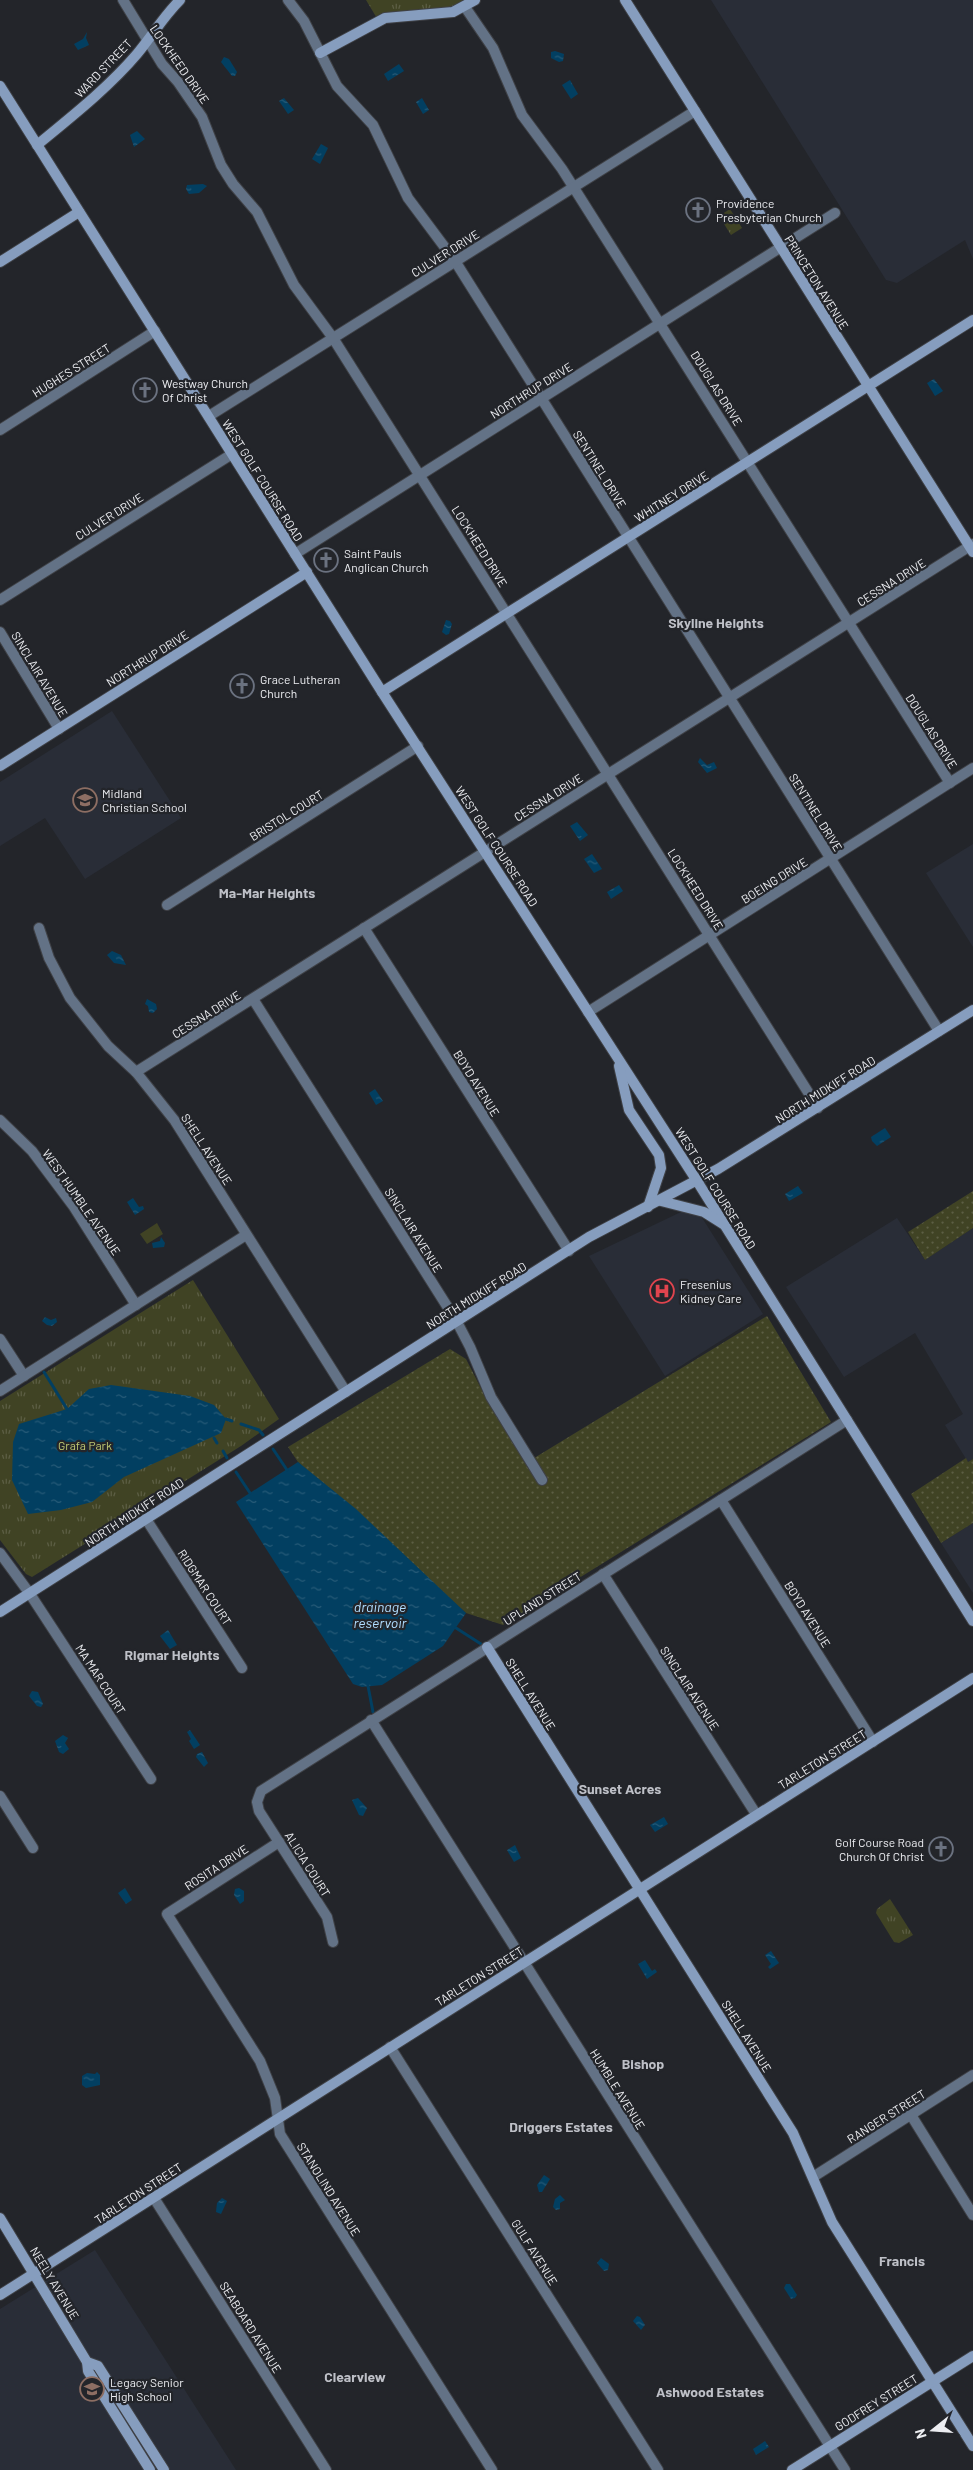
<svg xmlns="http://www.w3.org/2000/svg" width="973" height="2470" font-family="Barlow,sans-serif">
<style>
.built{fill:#292d37}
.grass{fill:url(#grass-dots)}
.park{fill:url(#park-tufts)}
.pitch{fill:#404324}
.water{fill:url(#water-ripples)}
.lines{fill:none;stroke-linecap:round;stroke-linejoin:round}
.stream{stroke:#023f61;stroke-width:3}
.street-casing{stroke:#3f4146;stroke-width:12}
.secondary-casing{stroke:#3f4146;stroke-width:12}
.street{stroke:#637286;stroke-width:10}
.secondary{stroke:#869dbe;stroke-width:10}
.labels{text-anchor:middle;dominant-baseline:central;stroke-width:4.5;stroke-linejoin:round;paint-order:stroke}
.street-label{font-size:12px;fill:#ecedf1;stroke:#23252a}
.poi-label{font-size:12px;fill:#ecedf1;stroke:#23252a;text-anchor:start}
.park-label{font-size:12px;fill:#c0ca74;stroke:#23252a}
.neighbourhood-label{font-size:14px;font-weight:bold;fill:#bec0c7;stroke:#23252a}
.water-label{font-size:14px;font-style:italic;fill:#b0ddff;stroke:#23252a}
</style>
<defs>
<pattern id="grass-dots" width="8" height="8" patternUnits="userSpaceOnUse" patternTransform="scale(1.25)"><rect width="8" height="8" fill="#404324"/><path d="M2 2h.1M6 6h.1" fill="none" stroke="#5c5e44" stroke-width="1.8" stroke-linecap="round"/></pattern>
<pattern id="park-tufts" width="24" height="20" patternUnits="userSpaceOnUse" patternTransform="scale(1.25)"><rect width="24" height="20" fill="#404324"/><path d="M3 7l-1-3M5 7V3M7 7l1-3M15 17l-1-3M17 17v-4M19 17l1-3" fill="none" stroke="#5c5e44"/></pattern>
<pattern id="water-ripples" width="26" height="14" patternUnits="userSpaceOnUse" patternTransform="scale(1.25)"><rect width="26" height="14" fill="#023f61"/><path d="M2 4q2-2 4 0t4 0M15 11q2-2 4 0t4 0" fill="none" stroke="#275b78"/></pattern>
</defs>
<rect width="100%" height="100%" fill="#23252a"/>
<g class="built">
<polygon points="711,0 973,0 973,259 965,240 897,283 886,280"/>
<polygon points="112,711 181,818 85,879 45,818 0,846 0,782"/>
<polygon points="973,844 973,947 926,873"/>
<polygon points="683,1211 699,1213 763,1314 665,1376 589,1256"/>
<polygon points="897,1218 925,1260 973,1228 973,1459 968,1462 945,1425 963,1414 915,1333 844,1377 786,1287"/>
<polygon points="973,1523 973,1593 941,1543"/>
<polygon points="95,2250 236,2470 0,2470 0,2309"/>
</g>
<g class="grass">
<polygon points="973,1191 973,1228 925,1260 908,1232"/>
<polygon points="767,1316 831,1422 503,1625 466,1613 298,1462 288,1447 450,1349 466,1359 488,1402 526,1463"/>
<polygon points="966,1458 968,1462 973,1459 973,1523 941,1543 911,1494"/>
</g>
<g class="park">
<polygon points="366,0 475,0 468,5 378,20"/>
<polygon points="730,209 742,228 731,235 719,216"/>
<polygon points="193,1280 279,1419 241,1446 32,1577 26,1574 0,1540 0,1401"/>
<polygon points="890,1899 913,1935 899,1943 894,1942 876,1913 877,1909"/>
</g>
<polygon class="pitch" points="157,1223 163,1234 147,1244 140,1234"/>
<g class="water">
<polygon points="87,32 86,38 89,45 78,50 74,44 83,39"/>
<polygon points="555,51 564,54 563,61 559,62 551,58 551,52"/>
<polygon points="224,57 229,59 237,72 235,76 232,76 221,62"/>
<polygon points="399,64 404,71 388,81 384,74"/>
<polygon points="570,80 578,94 571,99 562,85"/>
<polygon points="284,98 294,110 288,114 279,101"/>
<polygon points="422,98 429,110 423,114 416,102"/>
<polygon points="137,131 145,139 134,147 130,135"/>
<polygon points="321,144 328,148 320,164 312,159"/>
<polygon points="203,184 207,186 199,193 189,194 186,189 187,185"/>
<polygon points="934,379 943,391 935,396 927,383"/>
<polygon points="446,620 450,621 452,624 449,634 446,635 442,632"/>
<polygon points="700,758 707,765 714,762 717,768 707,773 698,762"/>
<polygon points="577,822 588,835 580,841 570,826"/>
<polygon points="592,854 602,869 594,873 584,859"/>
<polygon points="619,885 623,891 611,899 607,892"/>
<polygon points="112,951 121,955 126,965 114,963 107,955"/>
<polygon points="147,999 156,1004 157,1009 153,1013 149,1012 148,1006 145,1004"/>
<polygon points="375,1089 383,1101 376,1105 369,1093"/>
<polygon points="885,1128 891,1137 877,1146 872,1141 871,1137"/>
<polygon points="798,1186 803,1193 789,1201 785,1194"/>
<polygon points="133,1198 139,1207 143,1206 144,1209 135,1215 127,1202"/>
<polygon points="161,1237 165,1243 164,1247 153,1248 152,1243 160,1241"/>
<polygon points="45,1317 51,1320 56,1318 57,1322 52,1326 47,1325 42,1321"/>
<polygon points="111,1385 190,1396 214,1405 226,1419 221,1433 124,1477 92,1502 61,1510 28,1514 12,1480 13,1442 19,1424 67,1409 89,1389"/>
<polygon points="298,1462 356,1509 466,1613 443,1646 382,1685 362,1687 353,1684 236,1502"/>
<polygon points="168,1630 177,1645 170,1649 160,1636"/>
<polygon points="32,1691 38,1692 43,1704 41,1707 37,1706 29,1696"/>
<polygon points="190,1730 200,1745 194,1749 189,1741 191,1739 187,1732"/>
<polygon points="63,1735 68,1738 65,1743 69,1749 63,1754 59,1752 55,1741"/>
<polygon points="202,1752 208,1763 204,1767 196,1757 197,1754"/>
<polygon points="358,1798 367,1808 363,1816 359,1815 352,1800"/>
<polygon points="664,1817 668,1824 655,1832 650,1825"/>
<polygon points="515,1845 521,1858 514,1862 507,1850"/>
<polygon points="125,1888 132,1900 126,1904 118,1893"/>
<polygon points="239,1888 244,1891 244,1901 240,1904 234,1895 235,1889"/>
<polygon points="771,1951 779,1963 770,1969 768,1967 771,1964 765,1955"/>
<polygon points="645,1960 652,1971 655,1969 657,1972 647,1979 638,1964"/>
<polygon points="97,2072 100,2075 100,2085 86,2088 82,2085 82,2076 87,2073 95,2074"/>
<polygon points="544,2175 550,2179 542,2192 539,2192 537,2185"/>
<polygon points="560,2195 565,2200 560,2203 560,2209 556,2210 553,2207 555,2199"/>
<polygon points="222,2198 227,2201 221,2214 216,2212 217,2203"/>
<polygon points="601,2258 609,2264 608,2270 604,2271 597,2263"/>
<polygon points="786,2284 790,2284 797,2295 795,2298 791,2299 784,2288"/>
<polygon points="637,2316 640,2317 645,2325 641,2330 633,2321"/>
<polygon points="765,2441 769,2447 756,2455 753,2449"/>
</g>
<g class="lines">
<g class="stream">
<polyline points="44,1372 67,1409"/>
<polyline points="226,1419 232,1421"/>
<polyline points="241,1424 259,1430 263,1435"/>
<polyline points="214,1438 217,1443"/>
<polyline points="273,1449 287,1470"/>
<polyline points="223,1451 227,1458"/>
<polyline points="236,1472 250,1493"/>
<polyline points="456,1628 481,1644"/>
<polyline points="368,1686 373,1712"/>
</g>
<g class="street-casing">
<g id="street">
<polyline points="123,0 162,64 178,82 202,117 221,165 233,184 257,212 294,285 333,338 818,1108"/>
<polyline points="288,0 304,21 337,86 373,125 408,198 455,261 939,1031"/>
<polyline points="465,7 493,48 522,115 562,169 950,783"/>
<polyline points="209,416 695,111"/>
<polyline points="0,430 155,331"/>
<polyline points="295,554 835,213"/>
<polyline points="0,600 232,454"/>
<polyline points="0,632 59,729"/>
<polyline points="167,905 418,746"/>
<polyline points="39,928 49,958 70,998 108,1046 136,1072 175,1121 346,1392"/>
<polyline points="364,928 569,1251"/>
<polyline points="253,999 457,1322 470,1347 491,1397 542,1480"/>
<polyline points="588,1012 973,768"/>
<polyline points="136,1072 973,544"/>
<polyline points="0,1120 32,1151 74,1207 136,1305"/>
<polyline points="0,1339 24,1376"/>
<polyline points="0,1391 246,1235"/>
<polyline points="721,1500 873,1742"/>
<polyline points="146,1519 242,1668"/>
<polyline points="0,1553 30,1594 151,1779"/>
<polyline points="603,1574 756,1814"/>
<polyline points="371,1720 845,2470"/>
<polyline points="0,1796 33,1848"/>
<polyline points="279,1842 167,1914 260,2061 275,2098 280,2134 492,2470"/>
<polyline points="333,1942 327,1917 259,1811 257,1802 261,1791 847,1420"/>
<polyline points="390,2047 658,2470"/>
<polyline points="911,2115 973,2215"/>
<polyline points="813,2177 973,2075"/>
<polyline points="154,2198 326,2470"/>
</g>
</g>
<g class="secondary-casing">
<g id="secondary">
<polyline points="625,0 973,552"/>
<polyline points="320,53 385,18 453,12 475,0"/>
<polyline points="0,86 382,692 697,1181 973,1621"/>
<path d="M37,145C71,117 108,88 137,54C152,36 163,17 180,0"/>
<polyline points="0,262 79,212"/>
<polyline points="382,692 973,320"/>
<polyline points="0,766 307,572"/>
<polyline points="619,1066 629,1110 659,1155 661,1168 648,1207"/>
<polyline points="661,1201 704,1212 723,1224"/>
<polyline points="0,1612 589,1237 718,1169 973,1010"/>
<polyline points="487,1647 793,2133 832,2222 973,2446"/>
<polyline points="0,2218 87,2362 88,2371 150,2470"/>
<polyline points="0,2295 973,1678"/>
<polyline points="87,2362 98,2366 164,2470"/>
<polyline points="792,2470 973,2356"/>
</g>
</g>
<use href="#street" class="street"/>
<use href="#secondary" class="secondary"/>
</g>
<defs>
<g id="church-ring" transform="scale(1.25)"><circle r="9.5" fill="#23252a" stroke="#6b7280" stroke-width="1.5"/><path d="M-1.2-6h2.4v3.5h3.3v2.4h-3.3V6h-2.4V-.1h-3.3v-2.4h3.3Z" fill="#6b7280"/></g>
<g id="school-ring" transform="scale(1.25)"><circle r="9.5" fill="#23252a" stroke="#8d6e63" stroke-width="1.5"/><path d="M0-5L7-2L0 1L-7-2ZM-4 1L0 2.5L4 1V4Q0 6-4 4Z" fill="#8d6e63"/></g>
<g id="hospital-ring" transform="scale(1.25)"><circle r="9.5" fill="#23252a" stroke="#e0444e" stroke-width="1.5"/><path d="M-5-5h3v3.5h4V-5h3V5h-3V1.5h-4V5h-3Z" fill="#e0444e"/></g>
</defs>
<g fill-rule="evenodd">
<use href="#church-ring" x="698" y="210"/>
<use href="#church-ring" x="145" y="390"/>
<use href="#church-ring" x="326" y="560"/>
<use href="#church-ring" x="242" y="686"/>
<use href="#school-ring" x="85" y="800"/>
<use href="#hospital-ring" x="662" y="1291"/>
<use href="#church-ring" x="941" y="1849"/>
<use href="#school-ring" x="92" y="2389"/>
</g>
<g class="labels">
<g class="street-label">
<text transform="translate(180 64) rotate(55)">LOCKHEED DRIVE</text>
<text transform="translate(103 68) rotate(-46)">WARD STREET</text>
<text transform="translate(445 253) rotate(-32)">CULVER DRIVE</text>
<text transform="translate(817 282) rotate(58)">PRINCETON AVENUE</text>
<text transform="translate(71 370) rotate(-32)">HUGHES STREET</text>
<text transform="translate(717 388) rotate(58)">DOUGLAS DRIVE</text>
<text transform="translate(531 390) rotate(-32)">NORTHRUP DRIVE</text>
<text transform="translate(600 469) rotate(58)">SENTINEL DRIVE</text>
<text transform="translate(263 480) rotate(58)">WEST GOLF COURSE ROAD</text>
<text transform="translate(671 496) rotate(-32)">WHITNEY DRIVE</text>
<text transform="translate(109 516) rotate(-32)">CULVER DRIVE</text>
<text transform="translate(480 546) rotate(58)">LOCKHEED DRIVE</text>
<text transform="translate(891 582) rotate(-32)">CESSNA DRIVE</text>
<text transform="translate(147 658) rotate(-32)">NORTHRUP DRIVE</text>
<text transform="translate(40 674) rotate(59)">SINCLAIR AVENUE</text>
<text transform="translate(932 731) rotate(58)">DOUGLAS DRIVE</text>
<text transform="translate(548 797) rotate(-32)">CESSNA DRIVE</text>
<text transform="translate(816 812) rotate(58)">SENTINEL DRIVE</text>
<text transform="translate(286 815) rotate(-32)">BRISTOL COURT</text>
<text transform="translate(497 846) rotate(57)">WEST GOLF COURSE ROAD</text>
<text transform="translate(774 880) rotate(-32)">BOEING DRIVE</text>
<text transform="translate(696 889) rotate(58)">LOCKHEED DRIVE</text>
<text transform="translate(206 1014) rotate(-32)">CESSNA DRIVE</text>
<text transform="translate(477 1083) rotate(58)">BOYD AVENUE</text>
<text transform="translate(825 1089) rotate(-32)">NORTH MIDKIFF ROAD</text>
<text transform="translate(207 1149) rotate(57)">SHELL AVENUE</text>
<text transform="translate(716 1188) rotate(58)">WEST GOLF COURSE ROAD</text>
<text transform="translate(82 1202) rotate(55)">WEST HUMBLE AVENUE</text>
<text transform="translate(414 1230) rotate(58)">SINCLAIR AVENUE</text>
<text transform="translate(476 1295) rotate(-32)">NORTH MIDKIFF ROAD</text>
<text transform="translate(134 1512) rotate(-33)">NORTH MIDKIFF ROAD</text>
<text transform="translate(205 1587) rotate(57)">RIDGMAR COURT</text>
<text transform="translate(542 1598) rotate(-32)">UPLAND STREET</text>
<text transform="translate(808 1614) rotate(58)">BOYD AVENUE</text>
<text transform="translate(101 1679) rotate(57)">MA MAR COURT</text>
<text transform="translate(690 1688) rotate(57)">SINCLAIR AVENUE</text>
<text transform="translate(531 1694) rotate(58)">SHELL AVENUE</text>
<text transform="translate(822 1759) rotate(-32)">TARLETON STREET</text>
<text transform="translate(308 1864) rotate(58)">ALICIA COURT</text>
<text transform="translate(216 1867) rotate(-33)">ROSITA DRIVE</text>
<text transform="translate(479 1976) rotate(-32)">TARLETON STREET</text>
<text transform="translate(747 2036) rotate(58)">SHELL AVENUE</text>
<text transform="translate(618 2089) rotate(58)">HUMBLE AVENUE</text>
<text transform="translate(886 2116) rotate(-32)">RANGER STREET</text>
<text transform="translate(329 2189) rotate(58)">STANOLIND AVENUE</text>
<text transform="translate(138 2193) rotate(-33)">TARLETON STREET</text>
<text transform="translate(535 2252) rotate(58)">GULF AVENUE</text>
<text transform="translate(55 2283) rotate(59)">NEELY AVENUE</text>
<text transform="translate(251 2327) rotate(58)">SEABOARD AVENUE</text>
<text transform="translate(876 2402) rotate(-32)">GODFREY STREET</text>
</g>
<g class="poi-label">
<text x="716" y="203">Providence<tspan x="716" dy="14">Presbyterian Church</tspan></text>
<text x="162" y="383">Westway Church<tspan x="162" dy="14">Of Christ</tspan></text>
<text x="344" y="553">Saint Pauls<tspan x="344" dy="14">Anglican Church</tspan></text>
<text x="260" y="679">Grace Lutheran<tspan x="260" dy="14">Church</tspan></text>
<text x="102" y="793">Midland<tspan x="102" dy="14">Christian School</tspan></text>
<text x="680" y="1284">Fresenius<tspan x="680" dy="14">Kidney Care</tspan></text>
<text x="924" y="1842" text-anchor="end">Golf Course Road<tspan x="924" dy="14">Church Of Christ</tspan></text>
<text x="110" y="2382">Legacy Senior<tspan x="110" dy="14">High School</tspan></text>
</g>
<g class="park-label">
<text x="85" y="1445">Grafa Park</text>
</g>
<g class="neighbourhood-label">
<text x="716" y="622">Skyline Heights</text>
<text x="267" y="892">Ma-Mar Heights</text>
<text x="172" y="1654">Rigmar Heights</text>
<text x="620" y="1788">Sunset Acres</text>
<text x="643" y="2063">Bishop</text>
<text x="561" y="2126">Driggers Estates</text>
<text x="902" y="2260">Francis</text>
<text x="355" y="2376">Clearview</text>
<text x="710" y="2391">Ashwood Estates</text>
</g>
<g class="water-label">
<text x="380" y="1606">drainage<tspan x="380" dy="16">reservoir</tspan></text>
</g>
</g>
<g transform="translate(933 2430) rotate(253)" stroke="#23252a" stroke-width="4" paint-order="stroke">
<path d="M0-4L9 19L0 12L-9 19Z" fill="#ecedf1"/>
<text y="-8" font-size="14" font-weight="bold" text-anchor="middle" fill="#ecedf1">N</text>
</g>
</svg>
